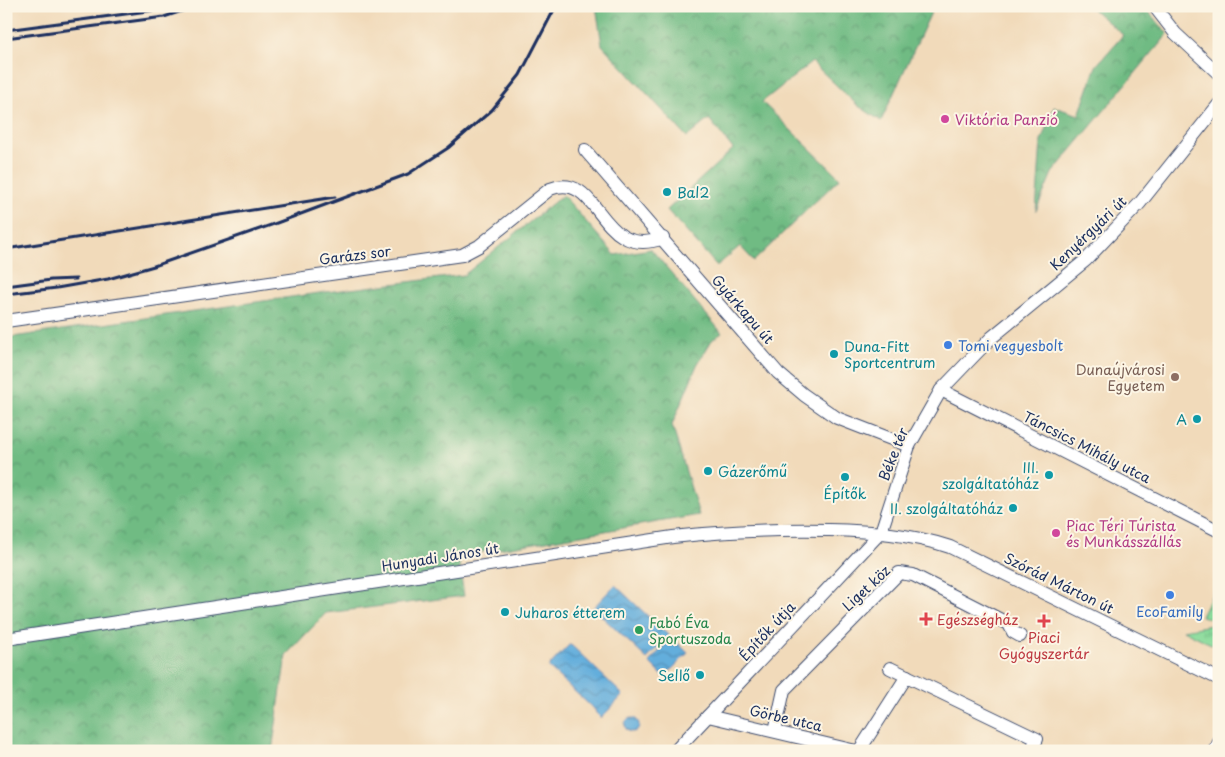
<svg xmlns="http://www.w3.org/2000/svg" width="1225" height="757" font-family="'Playpen Sans',sans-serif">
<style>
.grass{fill:url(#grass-tufts);stroke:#53857c}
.forest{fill:url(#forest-crowns);stroke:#467570}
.water{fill:url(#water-waves);stroke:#406e9d}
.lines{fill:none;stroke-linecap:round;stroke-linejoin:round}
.minor-casing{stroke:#3b496c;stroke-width:14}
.minor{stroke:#fff;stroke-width:12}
.rail{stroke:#1b2f5e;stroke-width:3}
.hotel-dot{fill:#d1479c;stroke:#fcf5e5;stroke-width:2}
.culture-dot{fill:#0f9aa8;stroke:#fcf5e5;stroke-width:2}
.shop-dot{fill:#3f7fe0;stroke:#fcf5e5;stroke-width:2}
.education-dot{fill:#8d6e63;stroke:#fcf5e5;stroke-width:2}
.health-dot{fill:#e0444e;stroke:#fcf5e5;stroke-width:2}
.leisure-dot{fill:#2e9e5b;stroke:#fcf5e5;stroke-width:2}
.labels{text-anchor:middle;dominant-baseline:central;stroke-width:4;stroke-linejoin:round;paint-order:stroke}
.hotel-label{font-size:14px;fill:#b23c85;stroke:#fcf5e5;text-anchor:start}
.culture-label{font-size:14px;fill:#0d838f;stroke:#fcf5e5;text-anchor:start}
.street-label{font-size:14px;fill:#1b2f5e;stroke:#fcf5e5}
.shop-label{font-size:14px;fill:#366cbe;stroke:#fcf5e5;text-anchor:start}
.education-label{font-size:14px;fill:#785e54;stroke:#fcf5e5;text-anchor:end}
.health-label{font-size:14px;fill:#be3a42;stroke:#fcf5e5;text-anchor:start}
.leisure-label{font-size:14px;fill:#27864d;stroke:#fcf5e5;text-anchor:start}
</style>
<defs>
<pattern id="grass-tufts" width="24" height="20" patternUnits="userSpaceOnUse" patternTransform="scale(1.25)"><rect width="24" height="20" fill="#8bdb9b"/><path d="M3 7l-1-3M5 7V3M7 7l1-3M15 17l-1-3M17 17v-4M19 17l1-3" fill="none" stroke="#77bc88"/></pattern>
<pattern id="forest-crowns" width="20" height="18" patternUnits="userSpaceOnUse" patternTransform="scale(1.25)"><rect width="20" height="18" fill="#70bb83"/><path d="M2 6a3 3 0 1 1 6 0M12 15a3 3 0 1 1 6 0" fill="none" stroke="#5b986e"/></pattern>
<pattern id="water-waves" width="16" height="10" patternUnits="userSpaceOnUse" patternTransform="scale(1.25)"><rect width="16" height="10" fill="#64aedc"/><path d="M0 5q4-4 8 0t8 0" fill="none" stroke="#528eb6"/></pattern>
</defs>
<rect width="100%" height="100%" fill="#fcf5e5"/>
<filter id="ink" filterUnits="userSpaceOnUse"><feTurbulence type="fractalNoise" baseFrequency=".02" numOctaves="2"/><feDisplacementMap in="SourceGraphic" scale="10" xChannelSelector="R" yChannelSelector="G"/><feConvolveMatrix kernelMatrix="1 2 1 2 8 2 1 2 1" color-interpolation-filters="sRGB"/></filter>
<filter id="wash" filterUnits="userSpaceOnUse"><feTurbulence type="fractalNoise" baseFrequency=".0096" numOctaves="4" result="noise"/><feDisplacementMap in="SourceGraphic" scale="20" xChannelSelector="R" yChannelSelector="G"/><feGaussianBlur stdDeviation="1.12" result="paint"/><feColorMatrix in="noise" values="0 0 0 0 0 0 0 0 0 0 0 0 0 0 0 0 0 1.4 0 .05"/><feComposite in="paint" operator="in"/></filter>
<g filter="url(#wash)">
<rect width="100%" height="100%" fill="#f1daba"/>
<g class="grass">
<polygon points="1219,581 1219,621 1201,616"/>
<polygon points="1212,625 1219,626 1219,648 1183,630"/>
</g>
<g class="forest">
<polygon points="596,6 934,6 881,121 857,105 812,62 762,102 840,178 754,261 740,246 717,266 667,210 733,149 709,119 687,137 602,45"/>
<polygon points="1089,6 1143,6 1168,34 1052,173 1036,211 1041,141 1054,107 1079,115 1096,66 1123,35"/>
<polygon points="563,195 615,255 651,249 722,333 712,340 697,365 672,425 699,515 458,556 464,596 326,613 286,655 272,751 6,751 6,338 326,292 464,275"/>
</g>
<g class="water">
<polygon points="615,585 669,636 647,659 593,608"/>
<polygon points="672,638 688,653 664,677 649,662"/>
<polygon points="570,644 623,695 601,718 595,712 596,711 548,667"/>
<circle cx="632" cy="725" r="7"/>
</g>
</g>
<g filter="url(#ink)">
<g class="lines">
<g class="minor-casing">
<g id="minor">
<polyline points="1154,6 1175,33 1219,74"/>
<polyline points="585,150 778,373 804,395 837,418 909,446"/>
<path d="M6,321L462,255L479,246L550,189C601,169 598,262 663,238"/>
<polyline points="941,390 1219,531"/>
<path d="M6,639L673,537C726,531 777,529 829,530C871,531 911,534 950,547L1219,679"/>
<polyline points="890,668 1037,739 1031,751"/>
<polyline points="708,716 856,751"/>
<polyline points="775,731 784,690 899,573 913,575 1009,624 1013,632 1020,636"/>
<polyline points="675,751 881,532 909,446 941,390 991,338 1086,260 1140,203 1219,104"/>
<polyline points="859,751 907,676"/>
<polyline points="1215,751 1219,742"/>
</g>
</g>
<use href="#minor" class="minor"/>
<g class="rail">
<polyline points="6,30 178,7"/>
<polyline points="6,38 164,17 197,6"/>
<polyline points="6,249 335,197"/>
<polyline points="6,286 51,280 76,279"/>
<polyline points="6,294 57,288 108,279 154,266 274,224 408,174 448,148 492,110 520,75 556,6"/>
</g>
</g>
</g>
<g class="hotel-dot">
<circle cx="945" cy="119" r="5"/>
<circle cx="1056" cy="533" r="5"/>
</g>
<g class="culture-dot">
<circle cx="667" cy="192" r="5"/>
<circle cx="834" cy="354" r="5"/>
<circle cx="1197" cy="419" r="5"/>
<circle cx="708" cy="471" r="5"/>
<circle cx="1049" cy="475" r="5"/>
<circle cx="845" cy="477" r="5"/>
<circle cx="1013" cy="508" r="5"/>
<circle cx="505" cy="612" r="5"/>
<circle cx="700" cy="675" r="5"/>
</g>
<g class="shop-dot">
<circle cx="948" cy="345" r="5"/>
<circle cx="1170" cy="595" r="5"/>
</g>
<circle class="education-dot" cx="1175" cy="377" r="5"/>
<g class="health-dot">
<path d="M923.5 611.5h5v5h5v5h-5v5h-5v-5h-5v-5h5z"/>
<path d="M1041.5 613.5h5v5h5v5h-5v5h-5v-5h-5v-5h5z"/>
</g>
<circle class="leisure-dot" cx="639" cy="630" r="5"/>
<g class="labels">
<g class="hotel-label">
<text x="955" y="119">Viktória Panzió</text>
<text x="1066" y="525">Piac Téri Túrista<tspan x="1066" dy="16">és Munkásszállás</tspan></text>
</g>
<g class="culture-label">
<text x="677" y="192">Bal2</text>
<text x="844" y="346">Duna-Fitt<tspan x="844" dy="16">Sportcentrum</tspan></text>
<text x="1187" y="419" text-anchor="end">A</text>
<text x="1039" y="467" text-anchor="end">III.<tspan x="1039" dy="16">szolgáltatóház</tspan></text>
<text x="718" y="471">Gázerőmű</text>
<text x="845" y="493" text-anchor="middle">Építők</text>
<text x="1003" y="508" text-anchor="end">II. szolgáltatóház</text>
<text x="515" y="612">Juharos étterem</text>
<text x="690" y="675" text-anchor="end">Sellő</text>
</g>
<g class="street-label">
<text transform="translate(1088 233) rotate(-44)">Kenyérgyári út</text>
<text transform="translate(355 255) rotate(-7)">Garázs sor</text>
<text transform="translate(743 309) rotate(49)">Gyárkapu út</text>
<text transform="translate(1087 447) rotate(27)">Táncsics Mihály utca</text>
<text transform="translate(893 454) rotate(-68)">Béke tér</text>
<text transform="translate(440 557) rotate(-9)">Hunyadi János út</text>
<text transform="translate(1059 583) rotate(26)">Szórád Márton út</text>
<text transform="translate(866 588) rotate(-43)">Liget köz</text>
<text transform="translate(767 631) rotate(-47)">Építők útja</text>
<text transform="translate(786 718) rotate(13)">Görbe utca</text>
</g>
<g class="shop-label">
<text x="958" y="345">Tomi vegyesbolt</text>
<text x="1170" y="611" text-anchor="middle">EcoFamily</text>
</g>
<g class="education-label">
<text x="1165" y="369">Dunaújvárosi<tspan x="1165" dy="16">Egyetem</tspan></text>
</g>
<g class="health-label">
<text x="937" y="619">Egészségház</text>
<text x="1044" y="637" text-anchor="middle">Piaci<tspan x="1044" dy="16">Gyógyszertár</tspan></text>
</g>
<g class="leisure-label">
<text x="649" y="622">Fabó Éva<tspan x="649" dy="16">Sportuszoda</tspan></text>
</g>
</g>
<rect width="1225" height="757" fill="none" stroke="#fcf5e5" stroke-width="25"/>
</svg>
